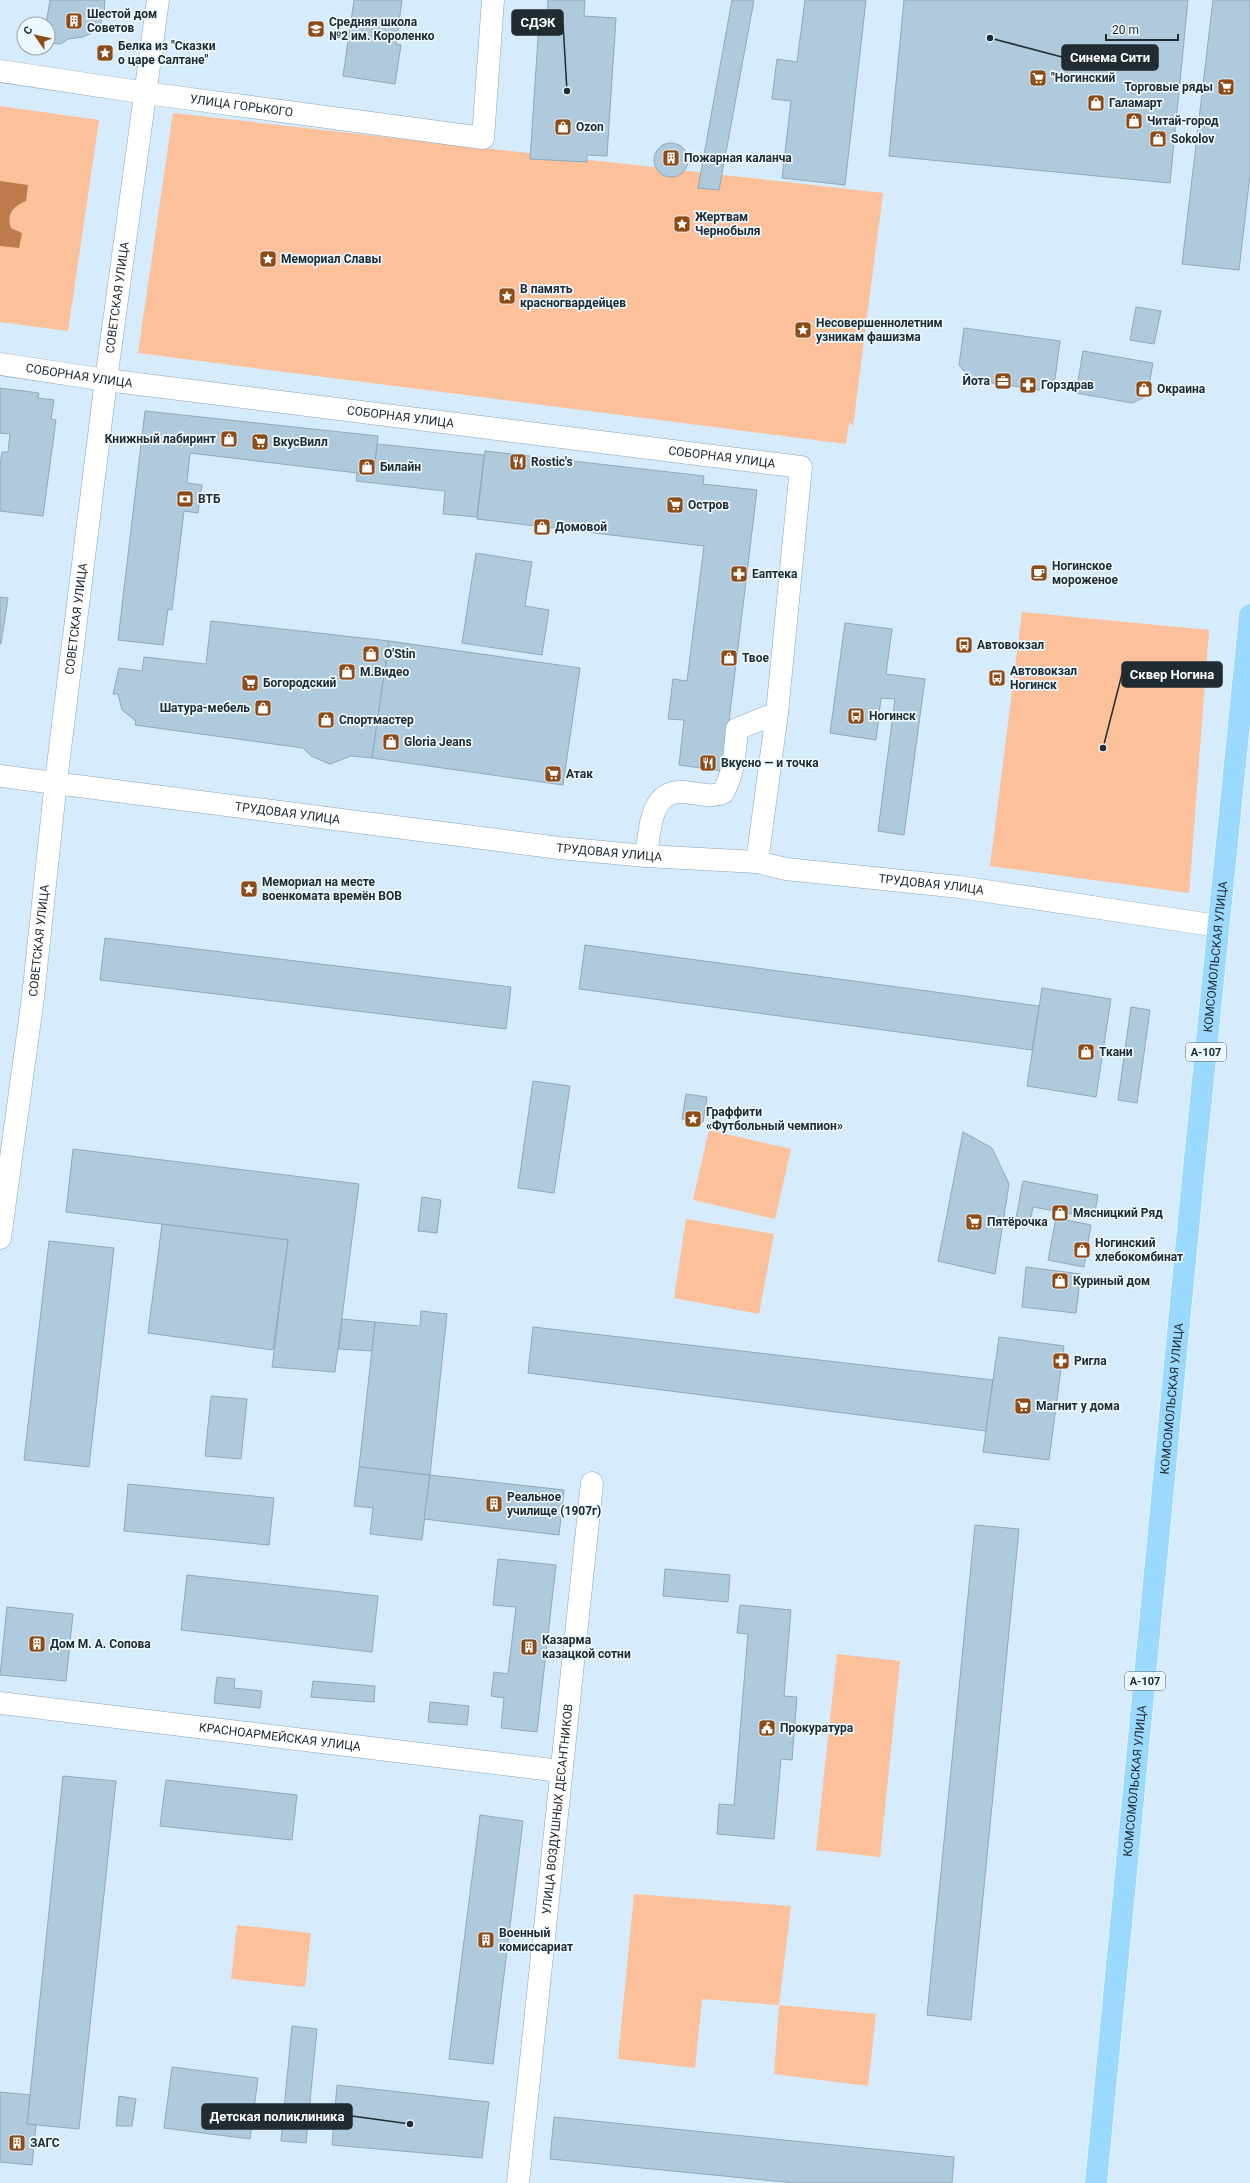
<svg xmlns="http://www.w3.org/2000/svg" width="1250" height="2183" font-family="Roboto,sans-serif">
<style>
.green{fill:#fcc09b}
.water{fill:#bd7a4d}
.building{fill:#b0cadd;stroke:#8fa8ba}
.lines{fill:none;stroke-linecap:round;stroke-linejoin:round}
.minor-casing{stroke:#8ba4b6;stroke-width:23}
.major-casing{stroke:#fff;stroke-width:23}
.minor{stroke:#fff;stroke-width:22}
.major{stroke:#9cd9fe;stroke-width:22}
.labels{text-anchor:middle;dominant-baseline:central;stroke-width:3.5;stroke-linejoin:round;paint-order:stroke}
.shield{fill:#ecf7fe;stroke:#5e686f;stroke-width:1}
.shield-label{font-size:11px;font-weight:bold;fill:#212b32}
.poi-label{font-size:12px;font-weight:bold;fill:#212b32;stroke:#ecf7fe;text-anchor:start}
.street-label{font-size:12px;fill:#212b32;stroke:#ecf7fe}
.leader{fill:none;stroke:#212b32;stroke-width:1.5}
.callout-dot{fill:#212b32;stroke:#ecf7fe;stroke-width:1.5}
.callout{fill:#212b32;stroke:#212b32;stroke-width:1.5}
.callout-label{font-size:13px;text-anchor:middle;font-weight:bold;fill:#fff}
</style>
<rect width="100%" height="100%" fill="#d6ebfb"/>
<g class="green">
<polygon points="0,106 99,120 68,331 0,322"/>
<polygon points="173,113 883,193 853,426 849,422 846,444 138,353"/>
<polygon points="1022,612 1209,630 1189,893 990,866"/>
<polygon points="709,1130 791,1149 775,1219 693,1200"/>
<polygon points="686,1219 774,1234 759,1314 674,1298"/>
<polygon points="837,1654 900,1661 880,1857 816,1850"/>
<polygon points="634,1894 791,1906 779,2005 876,2014 868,2086 774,2074 779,2005 702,1999 695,2068 618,2059"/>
<polygon points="237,1925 311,1933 305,1987 231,1979"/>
</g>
<path class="water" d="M0,181L28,185L26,201C14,206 6,213 11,228L22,233L19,248L0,246Z"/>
<g class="building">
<polygon points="50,0 105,0 104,12 100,26 92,33 83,37 68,39 61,44 48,43 48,24 46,24"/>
<polygon points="354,0 402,0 396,44 401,45 395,84 343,76"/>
<polygon points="548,0 585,0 584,16 616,18 607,156 587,155 587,162 530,159 539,23 547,24"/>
<polygon points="732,0 754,0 719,190 698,188"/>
<polygon points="805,0 866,0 845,185 782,178 791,101 772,99 777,59 797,62"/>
<polygon points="904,0 1188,0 1170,183 889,156"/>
<polygon points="1213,0 1250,0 1250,175 1239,270 1182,264"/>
<circle cx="671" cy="160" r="17"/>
<polygon points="1136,307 1161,311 1154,344 1130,340"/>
<polygon points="964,328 1060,341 1055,379 1041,390 971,380 959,365"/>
<polygon points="1083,351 1153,363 1147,396 1132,403 1076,393"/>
<polygon points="0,388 39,393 38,398 54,400 51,419 56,420 43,516 0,511 0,466 2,452 8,452 10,434 0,433"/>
<polygon points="145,411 378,436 374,475 190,453 187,483 202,485 198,513 184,511 172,610 168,609 163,645 118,640"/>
<polygon points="377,444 484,455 477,517 443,514 445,491 356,481 357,473 374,475"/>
<polygon points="485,451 704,476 703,484 757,490 723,771 679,765 684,720 668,719 673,679 687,681 704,546 477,519"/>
<polygon points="476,553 532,562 525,606 549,610 542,655 462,643"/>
<polygon points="0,597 8,598 1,644 0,644"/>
<polygon points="211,621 389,641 372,758 351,756 330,764 311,756 303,748 135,725 136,721 122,710 118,694 113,694 119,668 142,671 144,657 206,664"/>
<polygon points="845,623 892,629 886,674 925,679 904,835 878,831 895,699 881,698 876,740 830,733"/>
<polygon points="389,641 580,668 563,785 372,758"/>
<polygon points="105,938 511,987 506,1029 100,980"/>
<polygon points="585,945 1039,1006 1032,1050 579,989"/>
<polygon points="1042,988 1111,999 1096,1097 1027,1086"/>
<polygon points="1131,1007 1150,1010 1137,1103 1118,1100"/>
<polygon points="533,1081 570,1086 554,1193 518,1188"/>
<polygon points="686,1094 707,1097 703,1122 682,1119"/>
<polygon points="963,1132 992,1148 1009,1184 995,1274 938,1261"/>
<polygon points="73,1149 359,1184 335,1372 272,1367 288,1240 66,1212"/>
<polygon points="1023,1181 1098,1195 1094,1218 1033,1207 1029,1226 1015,1223"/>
<polygon points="422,1197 441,1200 437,1233 418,1231"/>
<polygon points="1056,1218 1091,1225 1084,1267 1048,1260"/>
<polygon points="162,1224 288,1240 273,1350 148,1333"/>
<polygon points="49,1241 114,1248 89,1467 24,1460"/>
<polygon points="1026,1267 1081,1274 1076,1313 1022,1307"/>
<polygon points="421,1311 447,1314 430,1475 359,1467 375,1322 420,1326"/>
<polygon points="342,1319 375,1322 372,1351 339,1349"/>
<polygon points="533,1327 993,1380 986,1431 528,1373"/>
<polygon points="999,1337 1064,1346 1049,1460 983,1452"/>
<polygon points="211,1396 247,1399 241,1459 205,1456"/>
<polygon points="359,1467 430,1475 422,1540 370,1534 373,1508 354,1506"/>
<polygon points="430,1475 564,1490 559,1535 424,1519"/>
<polygon points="128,1484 274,1498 269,1545 124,1531"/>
<polygon points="975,1525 1019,1529 971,2020 927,2015"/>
<polygon points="498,1559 556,1565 537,1732 501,1728 504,1698 491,1696 494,1672 508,1674 516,1607 493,1605"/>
<polygon points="665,1569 730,1575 728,1602 663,1596"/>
<polygon points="187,1575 378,1596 372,1652 181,1630"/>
<polygon points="740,1605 791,1610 784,1696 797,1697 792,1760 781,1759 774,1839 717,1834 719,1804 734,1805 748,1634 737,1633"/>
<polygon points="7,1607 73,1614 66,1681 0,1675"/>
<polygon points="217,1677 235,1679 234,1688 262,1691 260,1708 214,1703"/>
<polygon points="313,1681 375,1686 374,1702 311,1697"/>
<polygon points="430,1702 469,1706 467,1725 428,1722"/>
<polygon points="63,1776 116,1781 79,2129 27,2124"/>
<polygon points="166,1780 297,1795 292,1840 160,1826"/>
<polygon points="480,1815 523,1821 493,2064 449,2059"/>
<polygon points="292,2026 317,2029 306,2143 281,2141"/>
<polygon points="172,2067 258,2078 250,2139 164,2128"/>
<polygon points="337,2085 489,2102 482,2158 332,2145"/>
<polygon points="0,2092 30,2095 27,2124 36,2125 32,2165 0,2162"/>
<polygon points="119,2096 136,2099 132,2126 116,2126"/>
<polygon points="554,2117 954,2157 952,2183 795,2183 550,2159"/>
</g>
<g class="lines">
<g class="minor-casing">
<g id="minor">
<path id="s1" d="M0,71L146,93L483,138L493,0"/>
<path id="s2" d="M0,364L106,380L801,467L777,713L757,862"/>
<path id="s3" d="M0,776L559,848L646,856L757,862L786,869L960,887L1218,926"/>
<path d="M646,856C650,832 649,790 683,792C698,793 709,798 723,793C734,773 735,751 737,729L777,713"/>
<path id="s4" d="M0,1238L33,997L56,781L106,380L158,0"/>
<path id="s5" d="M0,1703L560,1771"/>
<path id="s6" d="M518,2183L592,1483"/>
</g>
</g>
<g class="major-casing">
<g id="major">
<path id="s7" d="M1096,2183L1193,1178L1250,615"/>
</g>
</g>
<use href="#minor" class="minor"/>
<use href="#major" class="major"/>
</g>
<defs>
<g id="building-square" transform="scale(0.9)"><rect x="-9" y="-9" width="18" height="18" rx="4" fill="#8d4b18" stroke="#ecf7fe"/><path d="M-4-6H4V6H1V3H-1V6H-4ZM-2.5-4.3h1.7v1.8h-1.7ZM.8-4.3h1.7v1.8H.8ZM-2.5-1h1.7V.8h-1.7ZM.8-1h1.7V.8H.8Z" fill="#fff"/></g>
<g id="school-square" transform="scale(0.9)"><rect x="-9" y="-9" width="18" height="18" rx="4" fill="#8d4b18" stroke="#ecf7fe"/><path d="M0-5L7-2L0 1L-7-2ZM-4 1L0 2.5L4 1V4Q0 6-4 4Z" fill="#fff"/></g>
<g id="sight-square" transform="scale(0.9)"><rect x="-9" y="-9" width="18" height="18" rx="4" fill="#8d4b18" stroke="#ecf7fe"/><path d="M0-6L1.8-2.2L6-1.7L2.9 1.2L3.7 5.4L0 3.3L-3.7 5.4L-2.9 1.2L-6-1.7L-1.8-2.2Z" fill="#fff"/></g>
<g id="supermarket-square" transform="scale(0.9)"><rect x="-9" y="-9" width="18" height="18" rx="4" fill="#8d4b18" stroke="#ecf7fe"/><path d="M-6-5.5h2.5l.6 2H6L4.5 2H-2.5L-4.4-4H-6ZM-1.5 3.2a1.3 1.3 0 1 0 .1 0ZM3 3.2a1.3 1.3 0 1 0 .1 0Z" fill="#fff"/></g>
<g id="shop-square" transform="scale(0.9)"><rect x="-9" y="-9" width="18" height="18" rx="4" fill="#8d4b18" stroke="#ecf7fe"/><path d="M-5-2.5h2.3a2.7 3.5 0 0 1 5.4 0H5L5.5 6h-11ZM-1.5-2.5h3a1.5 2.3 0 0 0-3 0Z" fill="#fff"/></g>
<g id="office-square" transform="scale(0.9)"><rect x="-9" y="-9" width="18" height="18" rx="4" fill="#8d4b18" stroke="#ecf7fe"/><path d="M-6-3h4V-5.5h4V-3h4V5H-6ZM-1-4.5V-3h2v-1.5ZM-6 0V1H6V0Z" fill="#fff"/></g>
<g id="pharmacy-square" transform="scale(0.9)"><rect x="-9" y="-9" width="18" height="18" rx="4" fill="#8d4b18" stroke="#ecf7fe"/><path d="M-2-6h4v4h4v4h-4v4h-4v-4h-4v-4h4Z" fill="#fff"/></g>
<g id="restaurant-square" transform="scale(0.9)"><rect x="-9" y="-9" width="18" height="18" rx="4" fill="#8d4b18" stroke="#ecf7fe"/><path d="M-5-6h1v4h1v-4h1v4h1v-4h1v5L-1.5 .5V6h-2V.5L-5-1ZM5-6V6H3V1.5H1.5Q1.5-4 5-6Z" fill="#fff"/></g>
<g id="bank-square" transform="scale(0.9)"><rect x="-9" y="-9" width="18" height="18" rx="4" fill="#8d4b18" stroke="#ecf7fe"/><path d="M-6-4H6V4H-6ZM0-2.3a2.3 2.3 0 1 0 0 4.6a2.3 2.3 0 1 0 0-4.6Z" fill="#fff"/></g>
<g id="cafe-square" transform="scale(0.9)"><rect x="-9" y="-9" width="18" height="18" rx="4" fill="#8d4b18" stroke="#ecf7fe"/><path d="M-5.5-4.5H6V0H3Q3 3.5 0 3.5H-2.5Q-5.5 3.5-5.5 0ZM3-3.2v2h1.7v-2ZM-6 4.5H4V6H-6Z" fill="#fff"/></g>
<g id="bus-square" transform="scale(0.9)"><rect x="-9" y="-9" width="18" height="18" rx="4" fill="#8d4b18" stroke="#ecf7fe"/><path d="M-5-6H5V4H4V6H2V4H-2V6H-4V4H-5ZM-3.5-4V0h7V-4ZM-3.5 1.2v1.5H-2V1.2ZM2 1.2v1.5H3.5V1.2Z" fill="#fff"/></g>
<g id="civic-square" transform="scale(0.9)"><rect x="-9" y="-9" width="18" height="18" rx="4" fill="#8d4b18" stroke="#ecf7fe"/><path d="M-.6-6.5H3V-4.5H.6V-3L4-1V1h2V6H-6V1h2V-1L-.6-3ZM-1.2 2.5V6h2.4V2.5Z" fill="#fff"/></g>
</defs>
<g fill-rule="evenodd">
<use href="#building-square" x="74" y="21"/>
<use href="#school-square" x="316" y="29"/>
<use href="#sight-square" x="105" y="53"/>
<use href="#supermarket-square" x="1038" y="78"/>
<use href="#supermarket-square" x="1226" y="87"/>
<use href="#shop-square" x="1096" y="103"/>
<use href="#shop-square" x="1134" y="121"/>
<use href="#shop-square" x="563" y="127"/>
<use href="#shop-square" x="1158" y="139"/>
<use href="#building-square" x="671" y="158"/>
<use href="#sight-square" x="682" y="224"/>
<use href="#sight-square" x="268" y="259"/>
<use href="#sight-square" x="507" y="296"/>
<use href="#sight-square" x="803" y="330"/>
<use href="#office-square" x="1003" y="381"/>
<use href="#pharmacy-square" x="1028" y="385"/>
<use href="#shop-square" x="1144" y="389"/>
<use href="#shop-square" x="229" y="439"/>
<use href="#supermarket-square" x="260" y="442"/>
<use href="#restaurant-square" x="518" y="462"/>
<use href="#shop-square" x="367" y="467"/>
<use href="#bank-square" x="185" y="499"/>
<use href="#supermarket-square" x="675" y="505"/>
<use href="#shop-square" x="542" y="527"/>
<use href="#cafe-square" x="1039" y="573"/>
<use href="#pharmacy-square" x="739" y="574"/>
<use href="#bus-square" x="964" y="645"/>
<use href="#shop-square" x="371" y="654"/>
<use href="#shop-square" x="729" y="658"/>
<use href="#shop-square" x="347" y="672"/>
<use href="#bus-square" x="997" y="678"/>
<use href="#supermarket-square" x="250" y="683"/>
<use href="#shop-square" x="263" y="708"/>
<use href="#bus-square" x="856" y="716"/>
<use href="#shop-square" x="326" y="720"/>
<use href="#shop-square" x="391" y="742"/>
<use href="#restaurant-square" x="708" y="763"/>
<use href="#supermarket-square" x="553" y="774"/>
<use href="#sight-square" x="249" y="889"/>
<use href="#shop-square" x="1086" y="1052"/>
<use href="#sight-square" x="693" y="1119"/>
<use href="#shop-square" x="1060" y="1213"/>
<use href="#supermarket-square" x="974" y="1222"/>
<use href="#shop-square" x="1082" y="1250"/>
<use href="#shop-square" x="1060" y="1281"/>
<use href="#pharmacy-square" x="1061" y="1361"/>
<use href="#supermarket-square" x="1023" y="1406"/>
<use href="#building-square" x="494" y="1504"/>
<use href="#building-square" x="37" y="1644"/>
<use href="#building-square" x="529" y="1647"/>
<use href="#civic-square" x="767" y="1728"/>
<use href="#building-square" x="486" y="1940"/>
<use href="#building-square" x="17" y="2143"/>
</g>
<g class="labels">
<g class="shield">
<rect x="1186" y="1043" width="40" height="18" rx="3"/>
<rect x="1125" y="1672" width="40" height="18" rx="3"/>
</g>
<g class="shield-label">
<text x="1206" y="1052">А-107</text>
<text x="1145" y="1681">А-107</text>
</g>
<g class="poi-label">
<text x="87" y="14">Шестой дом<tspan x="87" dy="14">Советов</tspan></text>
<text x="329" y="22">Средняя школа<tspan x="329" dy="14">№2 им. Короленко</tspan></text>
<text x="118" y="46">Белка из "Сказки<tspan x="118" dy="14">о царе Салтане"</tspan></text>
<text x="1051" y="78">"Ногинский</text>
<text x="1213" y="87" text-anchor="end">Торговые ряды</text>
<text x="1109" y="103">Галамарт</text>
<text x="1147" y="121">Читай-город</text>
<text x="576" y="127">Ozon</text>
<text x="1171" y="139">Sokolov</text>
<text x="684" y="158">Пожарная каланча</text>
<text x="695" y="217">Жертвам<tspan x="695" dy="14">Чернобыля</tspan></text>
<text x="281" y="259">Мемориал Славы</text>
<text x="520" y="289">В память<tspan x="520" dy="14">красногвардейцев</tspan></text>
<text x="816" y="323">Несовершеннолетним<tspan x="816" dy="14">узникам фашизма</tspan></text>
<text x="990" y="381" text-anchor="end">Йота</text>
<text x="1041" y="385">Горздрав</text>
<text x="1157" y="389">Окраина</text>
<text x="216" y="439" text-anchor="end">Книжный лабиринт</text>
<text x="273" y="442">ВкусВилл</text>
<text x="531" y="462">Rostic's</text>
<text x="380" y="467">Билайн</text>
<text x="198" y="499">ВТБ</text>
<text x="688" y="505">Остров</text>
<text x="555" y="527">Домовой</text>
<text x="1052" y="566">Ногинское<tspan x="1052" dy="14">мороженое</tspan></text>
<text x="752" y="574">Еаптека</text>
<text x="977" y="645">Автовокзал</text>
<text x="384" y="654">O'Stin</text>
<text x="742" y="658">Твое</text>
<text x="1010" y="671">Автовокзал<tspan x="1010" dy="14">Ногинск</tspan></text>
<text x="360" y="672">М.Видео</text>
<text x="263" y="683">Богородский</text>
<text x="250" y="708" text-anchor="end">Шатура-мебель</text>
<text x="869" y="716">Ногинск</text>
<text x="339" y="720">Спортмастер</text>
<text x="404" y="742">Gloria Jeans</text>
<text x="721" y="763">Вкусно — и точка</text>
<text x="566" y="774">Атак</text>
<text x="262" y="882">Мемориал на месте<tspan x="262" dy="14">военкомата времён ВОВ</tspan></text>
<text x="1099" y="1052">Ткани</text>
<text x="706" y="1112">Граффити<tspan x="706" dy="14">«Футбольный чемпион»</tspan></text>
<text x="1073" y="1213">Мясницкий Ряд</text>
<text x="987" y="1222">Пятёрочка</text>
<text x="1095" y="1243">Ногинский<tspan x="1095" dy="14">хлебокомбинат</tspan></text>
<text x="1073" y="1281">Куриный дом</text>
<text x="1074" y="1361">Ригла</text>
<text x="1036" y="1406">Магнит у дома</text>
<text x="507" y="1497">Реальное<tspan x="507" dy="14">училище (1907г)</tspan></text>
<text x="542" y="1640">Казарма<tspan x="542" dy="14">казацкой сотни</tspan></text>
<text x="50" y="1644">Дом М. А. Сопова</text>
<text x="780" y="1728">Прокуратура</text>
<text x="499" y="1933">Военный<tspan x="499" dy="14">комиссариат</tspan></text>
<text x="30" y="2143">ЗАГС</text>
</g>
<g class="street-label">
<text stroke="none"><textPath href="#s1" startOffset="244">УЛИЦА ГОРЬКОГО</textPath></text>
<text stroke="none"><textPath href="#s4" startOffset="948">СОВЕТСКАЯ УЛИЦА</textPath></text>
<text stroke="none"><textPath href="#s2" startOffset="80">СОБОРНАЯ УЛИЦА</textPath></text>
<text stroke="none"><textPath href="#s2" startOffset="404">СОБОРНАЯ УЛИЦА</textPath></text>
<text stroke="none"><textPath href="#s2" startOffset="728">СОБОРНАЯ УЛИЦА</textPath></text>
<text stroke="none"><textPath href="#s4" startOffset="624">СОВЕТСКАЯ УЛИЦА</textPath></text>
<text stroke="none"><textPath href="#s3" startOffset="290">ТРУДОВАЯ УЛИЦА</textPath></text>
<text stroke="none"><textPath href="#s3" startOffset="614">ТРУДОВАЯ УЛИЦА</textPath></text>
<text stroke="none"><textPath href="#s3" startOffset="938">ТРУДОВАЯ УЛИЦА</textPath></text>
<text stroke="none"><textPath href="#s4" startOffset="300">СОВЕТСКАЯ УЛИЦА</textPath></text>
<text stroke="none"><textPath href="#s7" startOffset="1232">КОМСОМОЛЬСКАЯ УЛИЦА</textPath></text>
<text stroke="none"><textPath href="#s7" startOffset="788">КОМСОМОЛЬСКАЯ УЛИЦА</textPath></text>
<text stroke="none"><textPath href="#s5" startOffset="282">КРАСНОАРМЕЙСКАЯ УЛИЦА</textPath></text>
<text stroke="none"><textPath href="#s7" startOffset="404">КОМСОМОЛЬСКАЯ УЛИЦА</textPath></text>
<text stroke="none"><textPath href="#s6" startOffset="376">УЛИЦА ВОЗДУШНЫХ ДЕСАНТНИКОВ</textPath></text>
</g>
</g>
<path class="leader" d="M567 91L563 23M990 38L1062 57M1103 748L1122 674M410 2124L352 2116"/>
<g class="callout-dot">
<circle cx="567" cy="91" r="4"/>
<circle cx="990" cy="38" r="4"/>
<circle cx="1103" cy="748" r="4"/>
<circle cx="410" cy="2124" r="4"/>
</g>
<g class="callout">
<rect x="512" y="10" width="51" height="25" rx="4"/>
<rect x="1062" y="45" width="96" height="25" rx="4"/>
<rect x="1122" y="662" width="100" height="25" rx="4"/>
<rect x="202" y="2104" width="150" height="25" rx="4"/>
</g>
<g class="callout-label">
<text x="538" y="27">СДЭК</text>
<text x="1110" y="62">Синема Сити</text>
<text x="1172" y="679">Сквер Ногина</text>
<text x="277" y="2121">Детская поликлиника</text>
</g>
<g transform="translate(36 36) rotate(304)"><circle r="19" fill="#ecf7fe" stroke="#9ba5ac"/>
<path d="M0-3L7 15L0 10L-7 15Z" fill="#8d4b18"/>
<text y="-6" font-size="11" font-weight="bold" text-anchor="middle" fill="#212b32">С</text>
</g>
<path d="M1106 34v6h72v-6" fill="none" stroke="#212b32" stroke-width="2"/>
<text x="1112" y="34" font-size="12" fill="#212b32" stroke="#ecf7fe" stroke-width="3" paint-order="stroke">20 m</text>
</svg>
